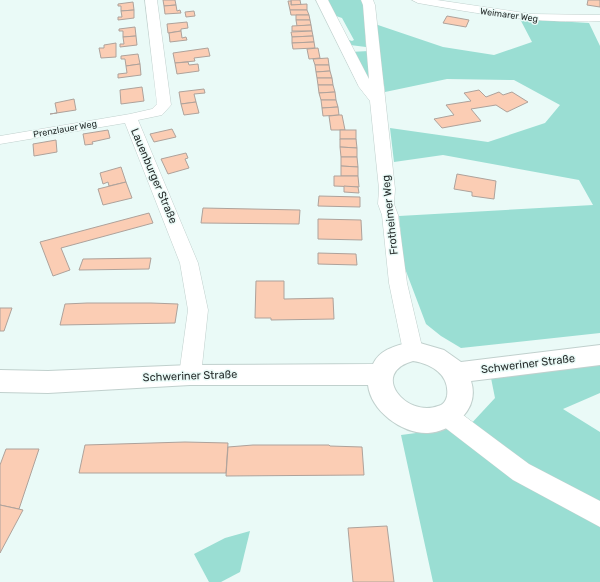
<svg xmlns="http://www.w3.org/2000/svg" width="600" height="582" font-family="Rubik,sans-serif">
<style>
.green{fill:#9aded3}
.building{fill:#fbcdb4;stroke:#aea29b}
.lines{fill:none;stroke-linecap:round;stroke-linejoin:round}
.minor-casing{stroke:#c0d0cd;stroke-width:1}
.tertiary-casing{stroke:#c0d0cd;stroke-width:2}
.minor{fill:#fff;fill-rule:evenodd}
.tertiary{fill:#fff;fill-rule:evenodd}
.labels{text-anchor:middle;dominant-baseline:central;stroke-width:3;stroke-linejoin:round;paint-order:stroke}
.far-street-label{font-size:9px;fill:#282e2d;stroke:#eafaf7}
.street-label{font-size:11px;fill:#282e2d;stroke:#eafaf7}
</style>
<rect width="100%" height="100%" fill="#eafaf7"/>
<g class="green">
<polygon points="329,0 363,0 366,47 350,45 346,39 352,41 354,40 342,18 333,15 326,3"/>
<polygon points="520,19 589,23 600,46 600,333 461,348 441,336 426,324 404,266 399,216 593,205 579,180 443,155 394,162 390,128 488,142 545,123 560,105 514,80 447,79 385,92 375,24 443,47 494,55 532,42"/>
<polygon points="369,51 369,82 350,52"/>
<polygon points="600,364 600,393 563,409 600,432 600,582 433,582 401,435 469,426 495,398 491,378"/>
<polygon points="250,531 240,572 221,582 209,582 194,554 225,538"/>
</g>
<g class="building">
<polygon points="163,0 175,0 176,5 164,6"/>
<polygon points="291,0 300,0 301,5 291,5"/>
<polygon points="588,0 600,0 600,7 587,5"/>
<polygon points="288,1 291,1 291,5 307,4 307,10 290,10"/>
<polygon points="133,2 134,10 121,11 121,6 118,6 118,4"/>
<polygon points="176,5 177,11 180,10 181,13 165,14 164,6"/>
<polygon points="134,10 134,18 118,20 118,17 122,17 121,11"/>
<polygon points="290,10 307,10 309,15 291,15"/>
<polygon points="194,11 195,16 186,17 185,12"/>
<polygon points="296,15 309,15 310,20 296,20"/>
<polygon points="447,16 469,20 466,27 443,23"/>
<polygon points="296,20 310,20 311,25 297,26"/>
<polygon points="187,22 188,28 181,29 181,31 168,33 167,24"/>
<polygon points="311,25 312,31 292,31 292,26"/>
<polygon points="135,27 136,36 123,37 123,31 119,31 119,29"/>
<polygon points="181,31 182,38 186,37 187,40 170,42 169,33"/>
<polygon points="312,31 313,36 292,37 291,32"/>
<polygon points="136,36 137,45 120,47 120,44 124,44 123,37"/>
<polygon points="313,36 314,42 292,43 292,37"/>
<polygon points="314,42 315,48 293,49 292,43"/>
<polygon points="116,43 116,57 101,58 99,48 104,48 104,45"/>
<polygon points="208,48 210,56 194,58 195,61 175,63 173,53"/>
<polygon points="318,48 320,58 309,59 307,49"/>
<polygon points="138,54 140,64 126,66 125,59 121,59 121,56"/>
<polygon points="328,58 329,65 315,65 313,59"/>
<polygon points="188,62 189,65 198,64 199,71 177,74 175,63"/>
<polygon points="140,64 141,75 118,78 118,74 127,73 126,66"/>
<polygon points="315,65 329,65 330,71 316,72"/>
<polygon points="330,71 332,78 317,78 316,72"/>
<polygon points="317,78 332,78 333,85 318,85"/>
<polygon points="318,85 333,85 335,92 319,93"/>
<polygon points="142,87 144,101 121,104 120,90"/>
<polygon points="204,89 205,93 194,94 196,102 181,104 179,92"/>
<polygon points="479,90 486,97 499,92 503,95 512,92 528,102 507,112 496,105 471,109 481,121 442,128 434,119 454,115 446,105 471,101 464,93"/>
<polygon points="335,92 336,100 321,100 319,93"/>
<polygon points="74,99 76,110 50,114 57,113 55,103"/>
<polygon points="321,100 336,100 338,107 322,108"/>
<polygon points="196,102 199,113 184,115 181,104"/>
<polygon points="338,107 339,115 323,116 322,108"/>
<polygon points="339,115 342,115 345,130 331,130 329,116"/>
<polygon points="172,129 176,137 154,142 150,134"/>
<polygon points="108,130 110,138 92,142 93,144 85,145 83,134"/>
<rect x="340" y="130" width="16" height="9"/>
<polygon points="340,139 356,139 357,148 340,147"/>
<polygon points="56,140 57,152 34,156 33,144"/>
<polygon points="340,147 357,148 357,157 341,157"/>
<polygon points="186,153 188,158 185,159 189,168 168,174 161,159"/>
<polygon points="341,157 357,157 358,167 341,166"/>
<polygon points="341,166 358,167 358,176 341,176"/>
<polygon points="121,167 126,182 109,186 108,182 103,184 100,173"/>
<polygon points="457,174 496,181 494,199 472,196 472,192 454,189"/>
<polygon points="334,176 358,176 359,187 334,186"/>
<polygon points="126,182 132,198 103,205 98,189"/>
<polygon points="344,186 358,187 359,193 344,192"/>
<polygon points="319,196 360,197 360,207 318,206"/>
<polygon points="203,208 300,210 299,224 201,223"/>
<polygon points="149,213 153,223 61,248 70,270 53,276 40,242"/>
<polygon points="318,219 361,220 362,240 318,239"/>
<polygon points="318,253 356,254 357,265 318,264"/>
<polygon points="151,258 149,269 79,270 83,259"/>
<polygon points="256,281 284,281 284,299 333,298 334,319 271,320 271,318 255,318"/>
<polygon points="87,303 151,303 178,304 175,323 60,325 65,304"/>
<polygon points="0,308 12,308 4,331 0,331"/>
<polygon points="185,442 228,443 226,473 79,473 85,445"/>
<polygon points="253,445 329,445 330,446 362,447 364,475 226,476 228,447"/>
<polygon points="6,449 39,449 19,509 0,505 0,465"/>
<polygon points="0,505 23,510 0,553"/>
<polygon points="387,526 394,582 353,582 348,528"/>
</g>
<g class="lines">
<g class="minor-casing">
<g id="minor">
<polygon points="145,0 157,0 171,105 162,115 138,120 198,263 208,310 201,375 198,381 190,384 182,381 179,375 188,310 180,263 125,123 0,144 0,136 130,114 152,109 157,104"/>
<polygon points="316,0 328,0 369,79 363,5 361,0 373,0 375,5 395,189 394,204 398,215 407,283 423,351 420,357 413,359 406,357 403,351 389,283 382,215 378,204 379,189 370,101 359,87"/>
<path d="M412,0H437L531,14L600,15V21C538,24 479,14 418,3Z"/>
<polygon points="447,406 455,409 529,464 600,501 600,527 513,480 439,423 436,416 439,409"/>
</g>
</g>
<g class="tertiary-casing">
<path id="tertiary" d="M413,341L444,350L461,362L600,345V365L471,381C480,409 454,431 428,433C402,434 371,411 368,385H190L48,393L0,392V370L48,371L190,365L373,364C381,348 397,346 413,341ZM413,361C431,364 450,374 447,396C446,401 443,405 438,406C406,418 369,373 413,361Z"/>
</g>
<use href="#minor" class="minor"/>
<use href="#tertiary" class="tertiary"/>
</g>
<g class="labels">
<g class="far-street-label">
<text transform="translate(509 15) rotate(8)">Weimarer Weg</text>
<text transform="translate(65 129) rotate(-10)">Prenzlauer Weg</text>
</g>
<g class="street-label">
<text transform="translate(154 176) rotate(67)">Lauenburger Straße</text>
<text transform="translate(390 215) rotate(-96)">Frotheimer Weg</text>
<text transform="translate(528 364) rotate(-7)">Schweriner Straße</text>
<text transform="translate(190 376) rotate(-2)">Schweriner Straße</text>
</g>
</g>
</svg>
